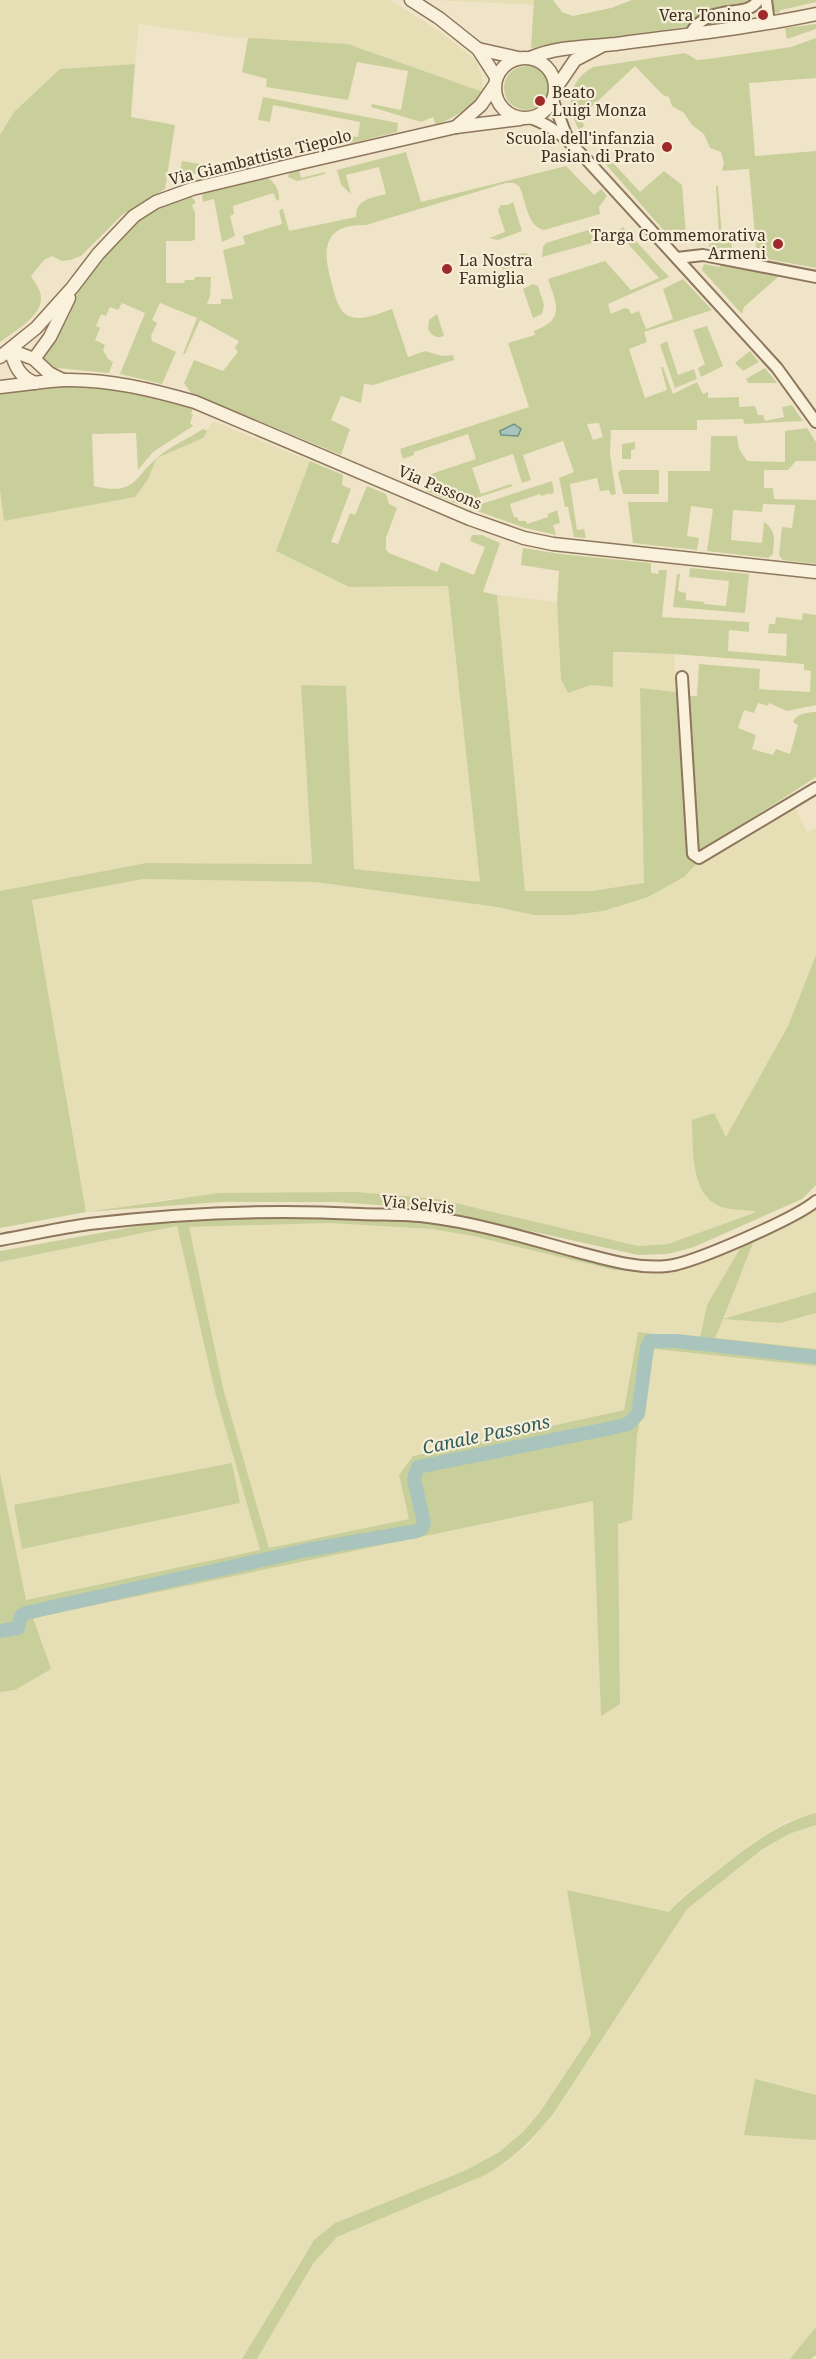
<svg xmlns="http://www.w3.org/2000/svg" width="816" height="2359" font-family="'Noto Serif',serif">
<style>
.farmland{fill:#e6deb5}
.green{fill:#c9cf9b;fill-rule:evenodd}
.water{fill:#a9c4bc;stroke:#6f938a;stroke-width:1.5}
.lines{fill:none;stroke-linecap:round;stroke-linejoin:round}
.canal{stroke:#a9c4bc;stroke-width:14}
.minor-casing{stroke:#8d765c;stroke-width:14}
.tertiary-casing{stroke:#8d765c;stroke-width:15}
.minor{stroke:#faf1dc;stroke-width:10}
.tertiary{stroke:#faf1dc;stroke-width:12}
.poi-dot{fill:#9e2a2b;stroke:#f7eed8;stroke-width:2}
.labels{text-anchor:middle;dominant-baseline:central;stroke-width:4.5;stroke-linejoin:round;paint-order:stroke}
.poi-label{font-size:16px;fill:#3d2e20;stroke:#f7eed8;text-anchor:end}
.street-label{font-size:16px;fill:#3d2e20;stroke:#f7eed8}
.water-label{font-size:18px;font-style:italic;fill:#2f5d5a;stroke:#f7eed8}
</style>
<rect width="100%" height="100%" fill="#f0e4c8"/>
<g class="farmland">
<polygon points="0,0 391,0 442,33 476,60 482,77 483,92 348,44 229,37 139,24 135,64 60,69 14,112 0,135"/>
<polygon points="434,0 534,0 534,5"/>
<polygon points="213,421 310,461 276,551 349,587 448,586 480,882 354,869 346,686 301,685 312,864 146,863 0,891 0,490 4,521 135,497 147,481 157,458 202,438"/>
<polygon points="497,595 557,602 560,653 674,654 677,692 640,688 645,884 592,891 524,891"/>
<polygon points="794,805 807,832 816,828 816,955 788,1026 726,1138 718,1206 758,1211 668,1244 638,1246 538,1225 438,1199 176,1198 86,1212 32,900 143,879 315,882 497,907 534,915 648,897 684,877 700,860"/>
<polygon points="816,1208 816,1292 724,1319 780,1323 816,1313 816,1349 715,1338 755,1238"/>
<polygon points="328,1223 431,1229 473,1236 614,1270 674,1271 742,1245 707,1305 701,1339 638,1332 624,1410 413,1455 399,1475 409,1519 269,1548 223,1388 188,1227"/>
<polygon points="177,1226 215,1392 260,1550 25,1600 0,1473 0,1262"/>
<polygon points="654,1349 816,1366 816,1813 786,1822 755,1841 696,1886 680,1899 669,1912 567,1890 591,2035 540,2112 523,2132 498,2153 464,2171 335,2223 314,2240 301,2260 242,2359 0,2359 0,1692 15,1690 32,1618 594,1501 601,1715 620,1704 618,1523 632,1520 637,1436"/>
<polygon points="816,1825 816,2327 790,2359 257,2359 314,2262 325,2248 337,2237 483,2176 506,2163 529,2144 553,2114 687,1909 763,1850 789,1834"/>
</g>
<g class="green">
<path d="M534,0H553L562,12L573,16L611,8L632,0H753C731,16 711,2 685,27L531,48Z"/>
<polygon points="770,0 816,0 816,2 781,10 778,13 771,11"/>
<polygon points="816,24 816,29 787,39 785,28"/>
<path d="M248,38L348,44L483,92C469,108 456,117 436,125L433,117L421,122L371,107L372,104L401,110L408,71L357,62L348,100L266,87L267,79L242,72Z"/>
<path d="M816,38V78L749,83L755,156L816,151V268L757,257L749,169L722,171L724,163L721,152L710,148L704,134L692,125L684,113L672,106L669,97L663,95L635,66L581,117L584,126L579,130C566,105 567,82 593,67L685,53L697,60L708,59L791,47Z"/>
<path d="M135,64L131,117L175,125L165,189L122,215L81,256L70,260L62,261L52,256L44,260L31,276C35,283 41,290 41,298C42,316 13,332 0,342V135L14,112L60,69Z"/>
<circle cx="526" cy="88" r="22"/>
<polygon points="263,97 398,123 397,132 348,144 350,136 358,137 360,122 273,105 270,122 258,120"/>
<path d="M406,152L421,202L566,166L594,195L601,189L607,196L599,207L600,214L544,230C527,227 526,200 519,186L514,183H506L366,225C324,224 322,248 331,281C335,294 337,312 351,317C364,321 380,313 392,309L408,357L425,351L442,356L453,355L454,360L373,385L364,384L361,403L341,396L331,420L350,429L341,455L191,393L184,383L194,360L223,371L238,352L235,348L239,341L200,320L185,354H183L197,318L160,303L152,320L157,323L151,336L152,341L176,352L162,384L120,374L145,313L122,303L118,310L110,307L106,316L101,314L96,326L100,328L95,340L105,345L103,350L108,359L113,362L109,373L57,368L54,370C46,364 41,360 45,349C52,339 60,329 67,319C72,311 73,301 78,293C105,248 137,209 191,196L196,203L192,205L195,213V239L192,241H166V283H184L185,280H194L195,277H211L210,296L207,304H221V299H233L223,250L245,244L243,236L282,224L279,210L283,209L289,231L356,217C356,199 371,198 386,194L379,167L346,175L351,194L341,185L337,170Z"/>
<polygon points="605,154 640,192 664,171 682,185 686,235 681,239 667,234 602,160"/>
<polygon points="182,161 224,168 179,177"/>
<polygon points="299,170 301,178 325,172 325,174 297,181 288,177 289,173"/>
<path d="M268,178C275,183 280,191 279,200L277,201L273,193L233,206L234,214L230,216L235,236L222,242L214,199L203,202L202,195L207,192Z"/>
<polygon points="716,186 718,186 722,237 731,236 732,252 709,247 709,238 719,237"/>
<polygon points="513,202 522,231 498,240 489,238 505,232 498,210 501,205 508,205"/>
<path d="M623,227L669,277L608,304L611,314L624,308L629,309L631,314L639,311L646,329L673,319L663,289L683,279L712,310L644,332L647,342L629,349L645,398L667,390L661,367H663L673,394L697,382L703,394L708,392V398L739,397V407L755,406L758,415H763L765,421L784,417L782,407L792,405L803,421L744,424L743,419L697,420V430H611L610,454L616,494L611,495L609,490L600,491L597,478L570,484L577,530L584,529L586,538L574,537L568,507H565L559,478L574,472L563,441L523,455L531,480L522,483L513,454L472,468L481,494L511,484L513,486L458,504L426,491L431,474L476,459L468,434L414,452V455L403,459L400,449L529,407L508,343L535,335L534,331C565,319 557,306 548,279L605,261L631,290L659,278L617,232ZM599,423L603,437L593,440L587,424Z"/>
<polygon points="588,230 595,239 592,243 542,257 543,247 546,243"/>
<polygon points="523,253 529,254 528,263 504,270 500,266 504,259"/>
<polygon points="704,264 719,267 721,264 784,275 778,277 744,307 742,314 702,270"/>
<polygon points="533,284 538,286 544,305 542,314 533,318 523,289"/>
<path d="M437,314L444,336C437,339 432,336 428,329L429,320Z"/>
<polygon points="707,326 723,366 701,377 698,368 705,364 693,330"/>
<polygon points="667,341 678,375 694,369 697,379 675,388 660,345"/>
<polygon points="750,351 759,362 743,371 735,363"/>
<polygon points="765,368 777,383 748,383 746,379"/>
<path d="M57,386C104,387 148,395 193,409L191,414L193,415L190,423L193,426L153,452L138,470L136,433L92,434L94,486C136,496 133,478 158,457C171,446 189,438 203,429L207,431L203,438L157,458L147,481L135,497L4,521L0,490V391Z"/>
<path d="M807,428L816,442V461H796L788,470H764V488H773L774,499L816,500V564L783,560L779,555L782,527L792,528L795,505L763,504L762,512L733,510L731,540L762,543L764,522C777,531 774,540 773,554L768,558L707,551L713,509L691,506L687,536L699,538L697,550L633,543L628,502H668V471H710L711,436H737L739,449L747,461L785,462V431Z"/>
<polygon points="635,442 635,449 631,450 631,459 622,459 622,444"/>
<path d="M310,461L343,475L342,485L351,489L331,542L338,544L350,513L355,515L367,486L386,494L389,504L397,508L386,538V550L389,553L437,572L441,562L474,575L485,547L470,541L472,535H482L500,543L483,592L497,595L525,891H592L644,883L640,688L677,692L688,853L700,860L684,877L648,897L603,911L571,915H534L497,907L315,882L143,879L32,900L86,1212L219,1193L357,1192L438,1199L638,1246L668,1244L756,1212C745,1209 730,1211 719,1206C690,1194 693,1146 692,1120L714,1113L726,1137L788,1026L816,955V1185L802,1199L694,1247L668,1254L638,1255L432,1209L337,1202H221L86,1212L0,1228V891L146,863L312,864L301,685L346,686L354,869L480,882L448,586L349,587L276,551Z"/>
<polygon points="621,470 659,470 659,494 623,494 618,473"/>
<polygon points="552,481 554,492 551,495 550,493 541,496 540,494 510,504 514,517 517,517 519,521 526,521 527,524 548,517 548,514 557,510 560,523 553,525 556,535 525,528 469,508"/>
<path d="M523,548L561,554L651,563V573L658,574L659,570H667L662,617L749,622V632L729,630L728,651L786,656L787,634L768,633L769,624H775L776,617L802,620L803,613L816,615V705L787,711L769,703L768,706L758,703L754,713L744,710L738,728L756,735L752,749L773,755L776,749L790,754L798,725L793,722C796,714 808,712 816,712V777L700,852L696,846L689,696H697L699,664L760,669L759,689L810,692L811,671L804,670V664L674,654L613,652V687L590,685L568,693L561,679L557,602L559,571L521,565Z"/>
<polygon points="690,568 749,574 745,613 673,607 677,574 680,574 678,591 686,593 686,600 704,602 704,604 726,606 729,581 689,577"/>
<polygon points="281,1217 330,1217 436,1223 492,1234 643,1271 614,1270 473,1236 431,1229 328,1223 189,1227 223,1388 269,1548 409,1519 399,1475 413,1456 624,1410 638,1332 700,1339 707,1305 742,1245 755,1238 723,1319 816,1292 816,1313 780,1323 723,1319 715,1338 816,1349 816,1366 654,1349 637,1436 632,1520 618,1524 620,1704 601,1716 593,1501 33,1618 51,1669 15,1690 0,1692 0,1473 26,1600 260,1550 215,1392 177,1226 0,1262 0,1251 144,1225 187,1220"/>
<polygon points="232,1463 240,1503 22,1549 14,1505"/>
<path d="M816,1813V1825L789,1834L763,1849L687,1909L553,2114C531,2141 514,2159 483,2176L337,2237L314,2262L257,2359H242L314,2240L335,2223L464,2171L498,2153L523,2132L540,2112L591,2035L567,1890L669,1912C681,1898 694,1889 708,1878C742,1852 773,1824 816,1813Z"/>
<polygon points="755,2079 816,2095 816,2140 744,2135"/>
<polygon points="816,2327 816,2355 811,2359 790,2359"/>
</g>
<polygon class="water" points="514,424 521,429 518,436 501,435 500,431"/>
<g class="lines">
<polyline class="canal" points="0,1631 18,1628 21,1616 26,1613 307,1550 417,1531 422,1528 424,1523 414,1479 418,1467 607,1429 628,1424 638,1414 647,1348 650,1341 677,1341 816,1357"/>
<g class="minor-casing">
<g id="minor">
<polyline points="766,0 769,23"/>
<path d="M690,34C710,1 748,20 758,0"/>
<polyline points="553,101 567,137"/>
<path d="M531,118C555,127 570,142 587,160L777,368L816,422"/>
<polyline points="677,258 703,255 816,277"/>
<polyline points="682,677 693,854 699,858 816,788"/>
<path d="M0,1240C30,1235 59,1228 89,1224C180,1213 269,1209 360,1214C383,1215 406,1214 428,1217C477,1223 526,1238 574,1251C605,1259 635,1269 667,1266C692,1264 796,1218 816,1201"/>
</g>
</g>
<g class="tertiary-casing">
<g id="tertiary">
<polyline points="411,0 439,18 478,49 496,77"/>
<polyline points="478,49 518,58"/>
<circle cx="525" cy="88" r="30"/>
<path d="M530,58C558,46 587,47 616,44C682,35 750,28 816,14"/>
<polyline points="556,88 575,60 600,47"/>
<polyline points="456,127 481,105 494,86"/>
<polyline points="10,350 34,359 49,373 63,380"/>
<path d="M10,350C15,365 19,377 35,383"/>
<polyline points="0,357 36,328 72,288 98,254 134,216 156,202 192,189 304,162 456,127 520,119"/>
<polyline points="34,359 50,337 69,298"/>
<path d="M0,387C21,385 43,381 64,380C109,379 153,390 195,402L470,519L524,538L553,544L816,572"/>
</g>
</g>
<use href="#minor" class="minor"/>
<use href="#tertiary" class="tertiary"/>
</g>
<g class="poi-dot">
<circle cx="763" cy="15" r="6"/>
<circle cx="540" cy="101" r="6"/>
<circle cx="667" cy="147" r="6"/>
<circle cx="778" cy="244" r="6"/>
<circle cx="447" cy="269" r="6"/>
</g>
<g class="labels">
<g class="poi-label">
<text x="751" y="15">Vera Tonino</text>
<text x="552" y="92" text-anchor="start">Beato<tspan x="552" dy="18">Luigi Monza</tspan></text>
<text x="655" y="138">Scuola dell'infanzia<tspan x="655" dy="18">Pasian di Prato</tspan></text>
<text x="766" y="235">Targa Commemorativa<tspan x="766" dy="18">Armeni</tspan></text>
<text x="459" y="260" text-anchor="start">La Nostra<tspan x="459" dy="18">Famiglia</tspan></text>
</g>
<g class="street-label">
<text transform="translate(260 157) rotate(-14)">Via Giambattista Tiepolo</text>
<text transform="translate(440 487) rotate(23)">Via Passons</text>
<text transform="translate(418 1204) rotate(6)">Via Selvis</text>
</g>
<g class="water-label">
<text transform="translate(486 1434) rotate(-12)">Canale Passons</text>
</g>
</g>
</svg>
